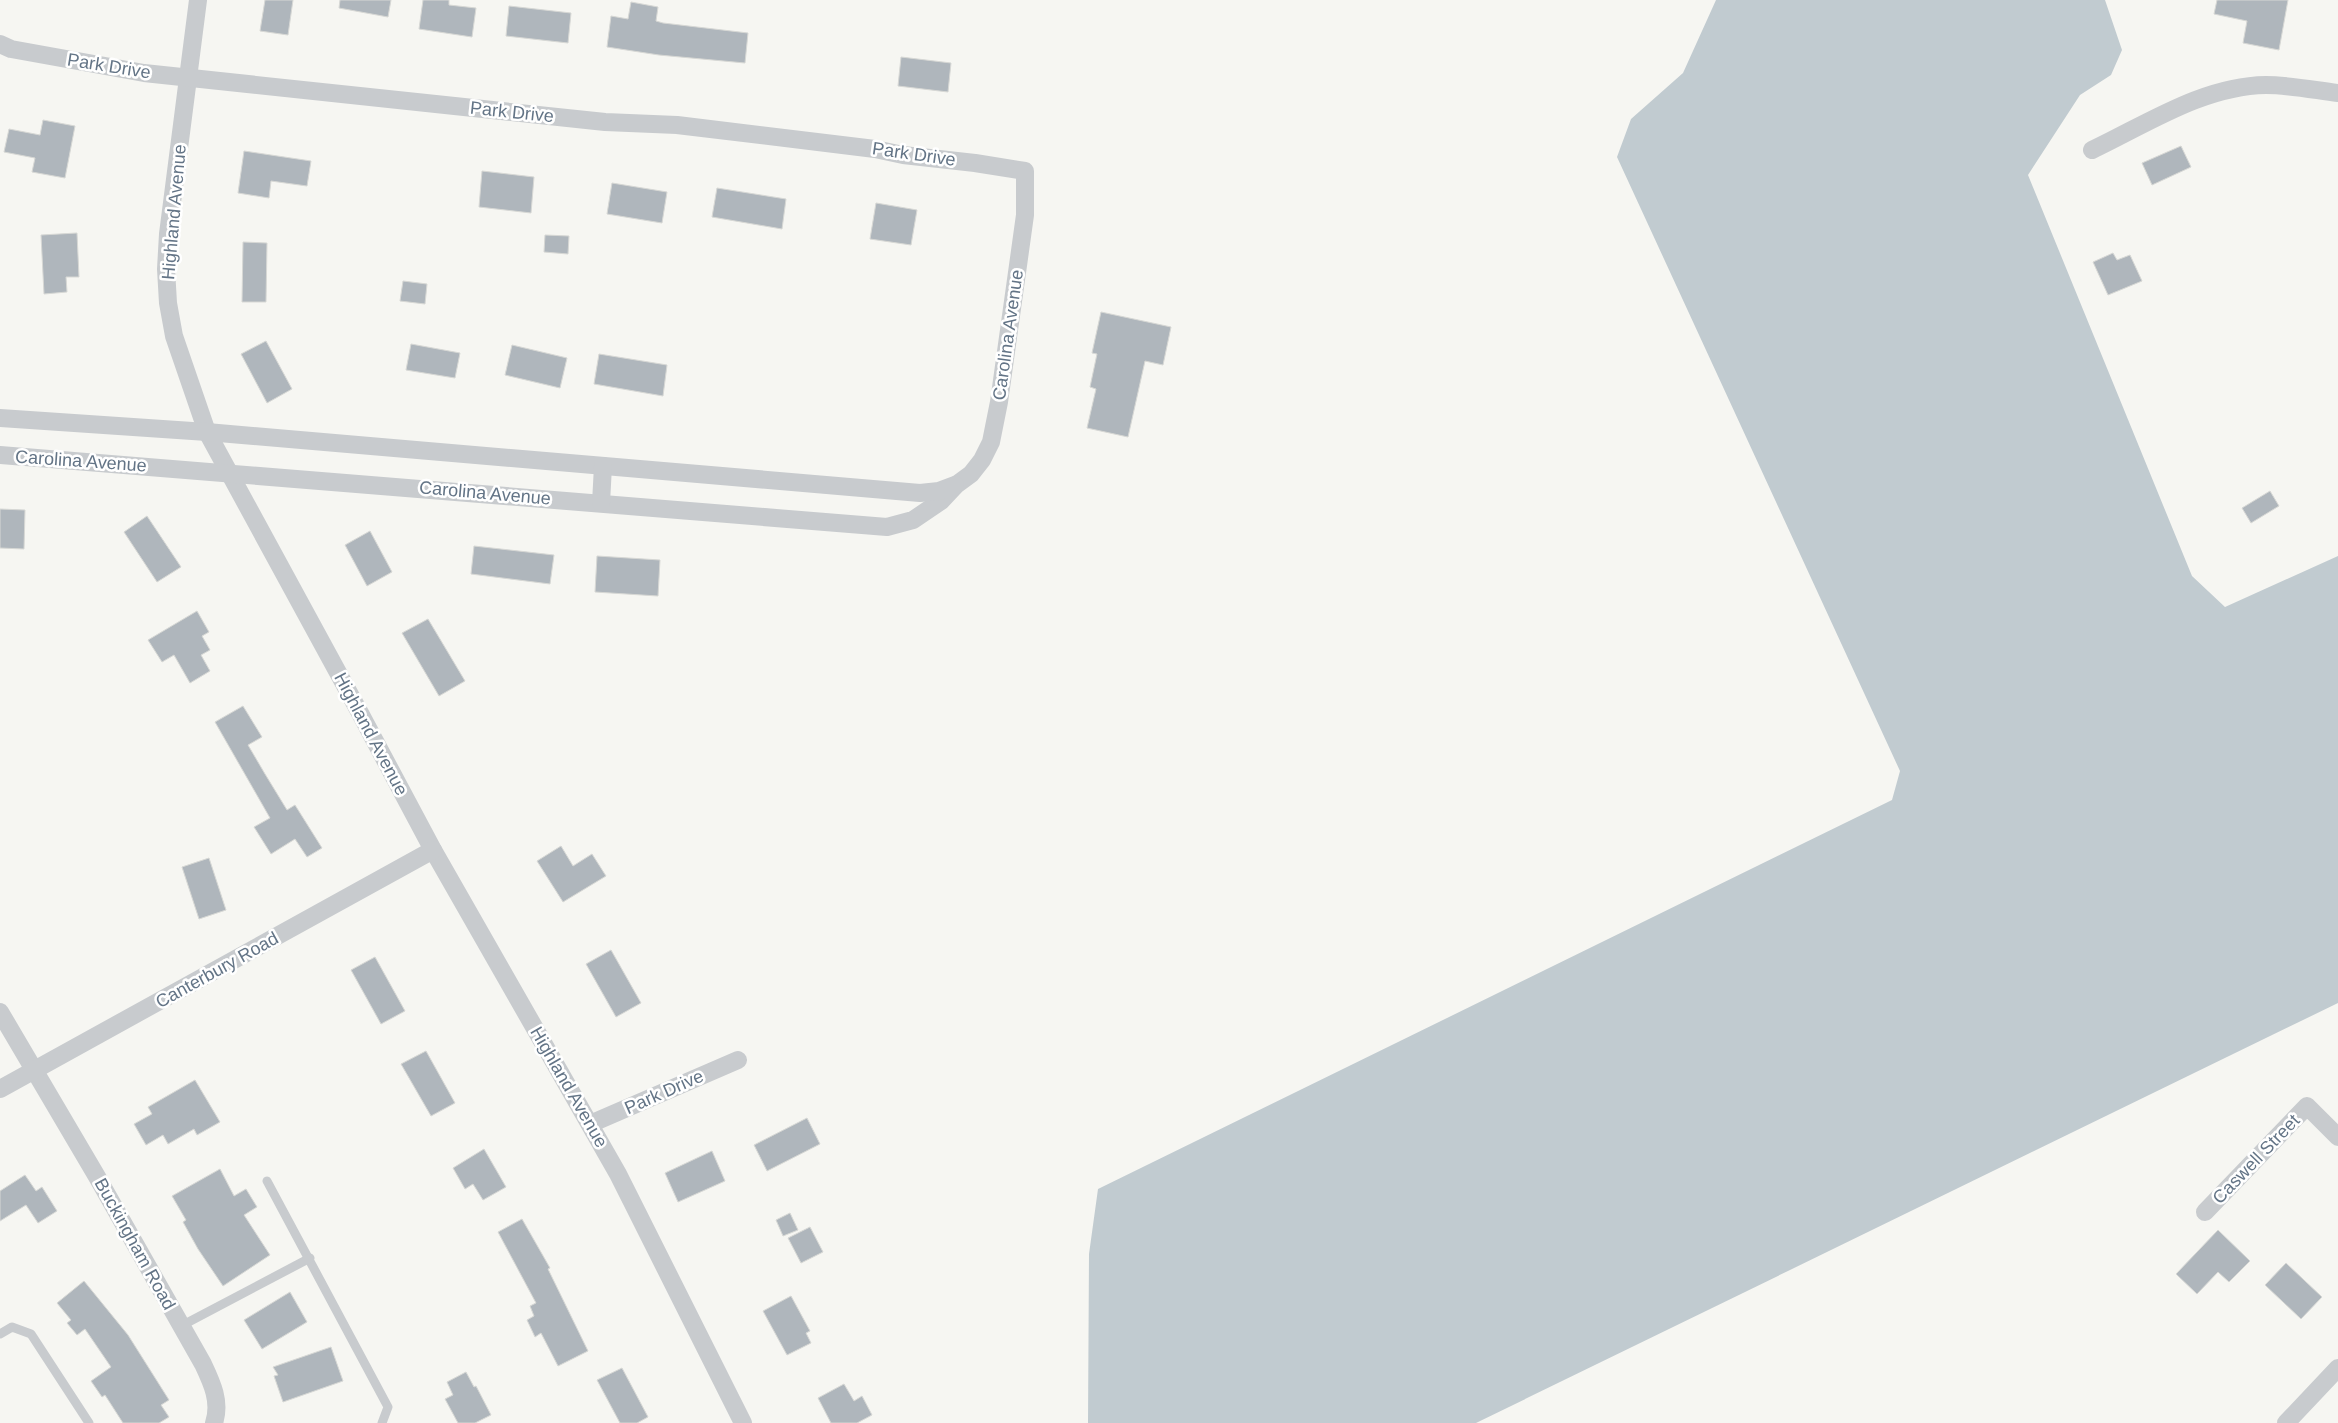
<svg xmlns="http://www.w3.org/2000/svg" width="2338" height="1423" font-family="Helvetica,sans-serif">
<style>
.water{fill:#c1cbd0}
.building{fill:#afb6bc;stroke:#d7d8d5}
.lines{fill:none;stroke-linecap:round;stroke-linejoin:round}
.service{stroke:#c8cbce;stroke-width:9}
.minor{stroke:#c8cbce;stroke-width:18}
.labels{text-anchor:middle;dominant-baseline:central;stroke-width:5;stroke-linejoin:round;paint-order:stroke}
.street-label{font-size:18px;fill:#637486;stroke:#fff}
</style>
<rect width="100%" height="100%" fill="#f6f6f2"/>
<polygon class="water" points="1716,0 2105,0 2122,50 2111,75 2080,95 2028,175 2192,576 2225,607 2338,556 2338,1003 1476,1423 1088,1423 1089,1254 1098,1189 1892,800 1900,771 1617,157 1631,119 1683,73"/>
<g class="building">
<polygon points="265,0 293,0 288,35 260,31"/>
<polygon points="340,0 391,0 388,17 339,8"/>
<polygon points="423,0 449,0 449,5 476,8 472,37 419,29"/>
<polygon points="2217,0 2288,0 2279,50 2243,43 2247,21 2214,14"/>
<polygon points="631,2 658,7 656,21 663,23 748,33 745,63 659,55 607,47 611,16 628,19"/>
<polygon points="509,6 571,13 568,43 506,36"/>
<polygon points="901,57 951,63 948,92 898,86"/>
<polygon points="43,120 75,126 65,178 32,172 35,158 4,152 9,129 40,135"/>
<polygon points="2181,146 2191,167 2152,185 2142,163"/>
<polygon points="244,151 311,161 307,186 271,181 269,198 238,193"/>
<polygon points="482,171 534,177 531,213 479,207"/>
<polygon points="612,183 667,192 662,223 607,214"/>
<polygon points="717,188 786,199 782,229 712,217"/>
<polygon points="876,203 917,210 911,245 870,239"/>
<polygon points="77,233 79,277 66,277 67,292 44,294 41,235"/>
<polygon points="545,235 569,236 568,254 544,252"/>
<polygon points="243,242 267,243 266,302 242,302"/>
<polygon points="2113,253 2117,260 2130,255 2142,281 2108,295 2093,262"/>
<polygon points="403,281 427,284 425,304 400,301"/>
<polygon points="1101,312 1171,327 1163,365 1145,361 1128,437 1087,428 1096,389 1090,387 1097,354 1092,353"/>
<polygon points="266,341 292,389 267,403 241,354"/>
<polygon points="411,344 460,353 455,378 406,370"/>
<polygon points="512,345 567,358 560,388 505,375"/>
<polygon points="599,354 667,365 663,396 594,384"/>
<polygon points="2270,491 2279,506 2251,523 2242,508"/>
<polygon points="0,509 25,510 24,549 0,548"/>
<polygon points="147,516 181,567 157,582 124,532"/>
<polygon points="370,531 392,572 367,586 345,545"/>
<polygon points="474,546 554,555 550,584 471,574"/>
<polygon points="597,556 660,560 658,596 595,592"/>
<polygon points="197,611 209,632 202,636 210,650 201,655 210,671 190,683 174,655 162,662 148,640"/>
<polygon points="428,619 465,681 439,696 402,633"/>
<polygon points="243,706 262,737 248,745 265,774 287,810 295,805 322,848 307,857 295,839 271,854 254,827 270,818 215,722"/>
<polygon points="561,846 573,866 592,854 606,876 563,902 537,861"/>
<polygon points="209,858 226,910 199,919 182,867"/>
<polygon points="611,950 641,1003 616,1017 586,964"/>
<polygon points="375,957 405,1011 381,1024 351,970"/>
<polygon points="426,1051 455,1103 431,1116 401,1064"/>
<polygon points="195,1080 220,1122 197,1135 194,1129 168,1144 163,1135 146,1145 134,1124 152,1114 148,1107"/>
<polygon points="807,1118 820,1144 767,1171 754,1145"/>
<polygon points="484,1149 506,1187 483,1200 473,1184 465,1189 453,1168"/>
<polygon points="712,1151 725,1181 678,1202 665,1173"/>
<polygon points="220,1169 234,1196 246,1189 257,1207 244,1215 270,1255 223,1286 198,1249 183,1222 186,1220 172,1196"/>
<polygon points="25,1175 36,1191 42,1187 57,1211 38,1223 26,1205 0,1221 0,1191"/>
<polygon points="790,1213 798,1230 783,1236 776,1220"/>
<polygon points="522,1219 550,1268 548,1269 588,1351 558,1366 541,1333 535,1337 527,1320 534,1316 530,1306 536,1303 498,1232"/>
<polygon points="810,1227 823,1252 801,1263 788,1238"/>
<polygon points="2218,1230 2250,1261 2229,1282 2218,1272 2197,1294 2176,1274"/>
<polygon points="2286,1263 2322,1297 2301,1319 2265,1285"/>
<polygon points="84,1281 128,1335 169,1400 161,1405 169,1417 159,1423 123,1423 105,1395 102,1397 91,1381 111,1367 85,1329 77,1335 67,1323 71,1320 57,1303"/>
<polygon points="290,1292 307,1322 262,1349 244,1320"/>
<polygon points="791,1296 810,1331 806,1333 811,1343 787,1355 763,1311"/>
<polygon points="331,1347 343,1381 283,1402 274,1376 278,1375 273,1367"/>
<polygon points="622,1368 648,1417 637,1423 620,1423 597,1380"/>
<polygon points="466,1372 474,1387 476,1386 491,1415 475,1423 458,1423 445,1399 453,1395 447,1382"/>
<polygon points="844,1384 854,1401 862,1396 872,1415 857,1423 831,1423 818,1398"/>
</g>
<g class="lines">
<g class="service">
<polyline points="267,1181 388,1407 382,1423"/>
<polyline points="181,1326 310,1258"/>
<polyline points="0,1334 12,1327 31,1334 89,1423"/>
</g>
<g class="minor">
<polyline points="198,0 168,234 166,269 168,303 174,336 207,432 360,713 433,850 618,1174 743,1423"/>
<polyline points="0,44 11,49 144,73 605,122 677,125 875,149 903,155 975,163 1025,171 1025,215 999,402 991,442 982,460 971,474 956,485 941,501 913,520 887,527 0,455"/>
<path d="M2092,150C2147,124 2203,86 2266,85C2289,85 2314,90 2338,93"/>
<polyline points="0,418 207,432 920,493 939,491 955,485"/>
<polyline points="601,503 603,466"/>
<path d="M0,1012L96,1175L203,1364C212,1383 221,1402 214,1423"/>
<polyline points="0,1089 433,850"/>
<polyline points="590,1124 738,1060"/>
<polyline points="2205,1212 2307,1106 2338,1137"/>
<polyline points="2286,1423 2338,1368"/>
</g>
</g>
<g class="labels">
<g class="street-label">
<text transform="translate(109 66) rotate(9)">Park Drive</text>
<text transform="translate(512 112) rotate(6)">Park Drive</text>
<text transform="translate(914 154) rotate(8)">Park Drive</text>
<text transform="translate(174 212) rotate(-85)">Highland Avenue</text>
<text transform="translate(1008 335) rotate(-82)">Carolina Avenue</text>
<text transform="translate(81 461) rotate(4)">Carolina Avenue</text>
<text transform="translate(485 493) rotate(5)">Carolina Avenue</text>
<text transform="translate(371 734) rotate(62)">Highland Avenue</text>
<text transform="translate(217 970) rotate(-29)">Canterbury Road</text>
<text transform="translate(569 1087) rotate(60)">Highland Avenue</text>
<text transform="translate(664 1092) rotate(-24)">Park Drive</text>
<text transform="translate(2256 1159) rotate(-46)">Caswell Street</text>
<text transform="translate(135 1244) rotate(61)">Buckingham Road</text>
</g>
</g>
</svg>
